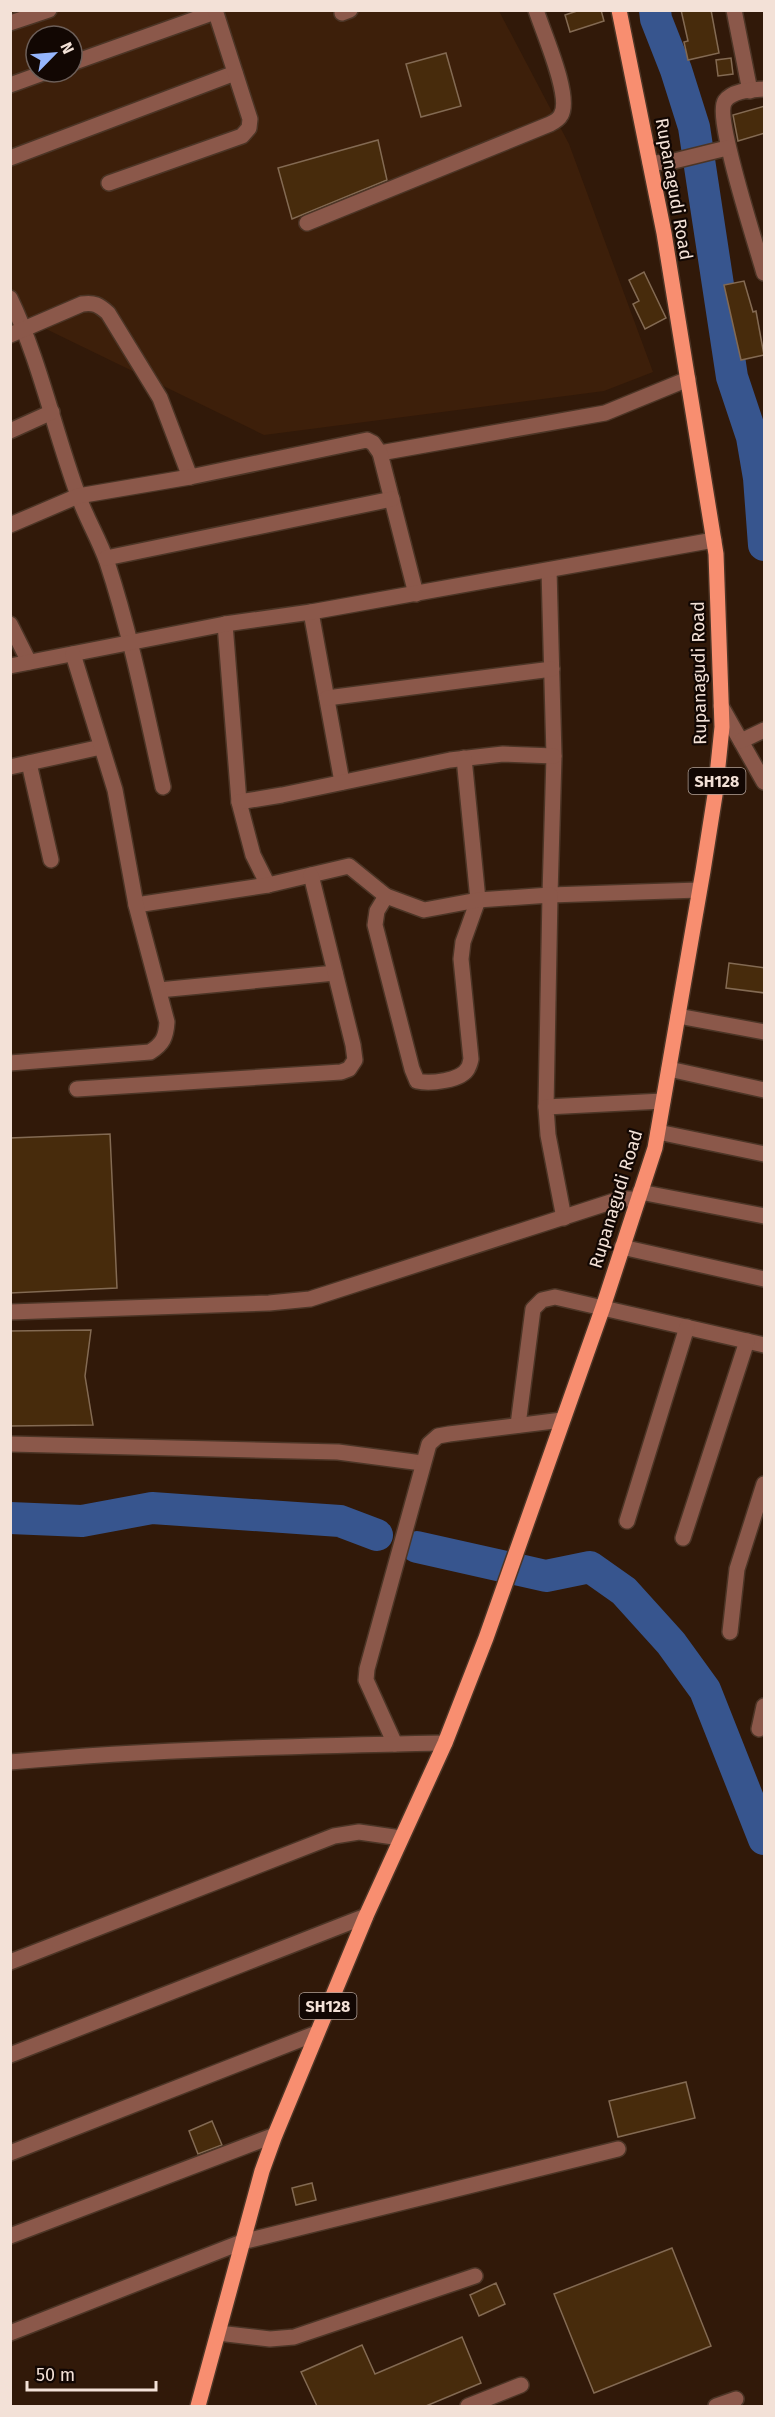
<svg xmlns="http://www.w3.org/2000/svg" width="775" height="2417" font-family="'Fira Sans',sans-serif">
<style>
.built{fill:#3d1f0a;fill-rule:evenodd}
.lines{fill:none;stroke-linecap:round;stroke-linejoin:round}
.river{stroke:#37558e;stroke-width:32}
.building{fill:#472b0c;stroke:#836a53;stroke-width:1.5}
.minor-casing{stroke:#4c3526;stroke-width:18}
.major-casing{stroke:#4c3526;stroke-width:18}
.minor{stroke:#8b584a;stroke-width:15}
.major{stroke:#f88e70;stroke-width:15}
.labels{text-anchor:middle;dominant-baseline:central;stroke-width:4.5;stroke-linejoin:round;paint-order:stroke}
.shield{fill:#120703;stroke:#b0a097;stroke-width:1.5}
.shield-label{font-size:16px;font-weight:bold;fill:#f3e1d7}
.street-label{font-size:18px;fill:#f3e1d7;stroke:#120703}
</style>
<rect width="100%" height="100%" fill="#311909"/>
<path class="built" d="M10,11H499L569,144L653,372L604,391L264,435L11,312ZM36,36H72V72H36Z"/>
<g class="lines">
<g class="river">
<polyline points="655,10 656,19 676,70 694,127 732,377 752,437 759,478 764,545"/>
<polyline points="10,1518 82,1521 152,1508 340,1521 377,1535"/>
<polyline points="417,1547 546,1576 590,1567 624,1591 671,1643 705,1690 764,1839"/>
</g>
</g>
<g class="building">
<polygon points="580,10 601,10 604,21 570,32 565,15"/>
<polygon points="681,10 711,10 719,53 688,60 684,42 688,41"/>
<polygon points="446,53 461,106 421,117 406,64"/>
<polygon points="731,58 733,74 718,76 716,60"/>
<polygon points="765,106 765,133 738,141 733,115"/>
<polygon points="378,140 387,180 292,219 278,168"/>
<polygon points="644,272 666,318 645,329 633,304 639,301 629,280"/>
<polygon points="744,281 753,312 756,311 764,355 741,360 724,285"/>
<polygon points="729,963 765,968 765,993 726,988"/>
<polygon points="110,1134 117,1288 10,1293 10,1138"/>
<polygon points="91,1330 85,1376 93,1425 10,1426 10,1331"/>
<polygon points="686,2082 695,2118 618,2137 609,2101"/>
<polygon points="212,2121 222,2145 198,2154 189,2131"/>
<polygon points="312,2183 316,2200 296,2205 292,2188"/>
<polygon points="672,2248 711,2346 594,2393 554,2294"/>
<polygon points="496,2283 505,2304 479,2316 470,2295"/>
<polygon points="462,2337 481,2383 426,2406 317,2406 301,2372 362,2345 375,2374"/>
</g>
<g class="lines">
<g class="minor-casing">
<g id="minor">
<polyline points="734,10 750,91"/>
<polyline points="342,13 350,10"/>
<polyline points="10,23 49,10"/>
<polyline points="72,63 215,12"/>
<polyline points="10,85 46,72"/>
<path d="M764,89C752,90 733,90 725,101C714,117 757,247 764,273"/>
<polyline points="10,158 235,73"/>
<polyline points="650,163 670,162 727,148"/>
<polyline points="109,183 242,136 249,128 250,119 215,10"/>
<path d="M307,223L550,124C554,122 559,119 561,115C572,97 543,32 536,10"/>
<path d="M10,298C40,361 54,430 78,495C86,518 99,539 107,562C131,635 146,711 163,787"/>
<path d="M10,335L82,304C94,302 99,305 108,313L160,398L190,477"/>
<polyline points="10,431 52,412"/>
<polyline points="380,453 605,413 688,379"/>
<polyline points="10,525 78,496 190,477 367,440 373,443 380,453 416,594"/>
<polyline points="106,558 392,499"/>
<polyline points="549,570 554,756 550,895 699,890"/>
<polyline points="311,612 342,782"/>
<polyline points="10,624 29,662"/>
<polyline points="225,624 239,802 253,855 268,885"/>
<polyline points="10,666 225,624 311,612 714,540"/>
<polyline points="327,698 552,669"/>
<polyline points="721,706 764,782"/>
<polyline points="741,741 764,730"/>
<polyline points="29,763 51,860"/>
<polyline points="10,767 101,747"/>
<polyline points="239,802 282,795 450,760 503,754 554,756"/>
<path d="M386,896L377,911L375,925L412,1069L417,1081C429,1084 462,1081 468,1068C469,1068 471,1059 471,1059L461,959L463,942L478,900L464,758"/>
<polyline points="136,905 268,885 349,866 386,896 424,910 478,900 550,895 546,1107"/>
<polyline points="159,990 335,973"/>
<polyline points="678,1016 764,1032"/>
<path d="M10,1063L150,1052C163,1044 166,1037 167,1022L136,905L115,790L73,654"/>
<polyline points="669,1069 764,1090"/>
<polyline points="77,1089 341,1072 349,1069 355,1060 353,1045 311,875"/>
<polyline points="658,1132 764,1154"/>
<polyline points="640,1192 764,1216"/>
<polyline points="564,1218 548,1135 546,1107 663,1101"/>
<polyline points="622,1247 764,1279"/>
<polyline points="10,1312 269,1303 310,1299 620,1199 638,1199"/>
<polyline points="518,1425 533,1309 542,1300 555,1297 764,1345"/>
<polyline points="10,1444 338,1452 422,1463"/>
<polyline points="627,1521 687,1327"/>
<polyline points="683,1538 747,1341"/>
<polyline points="730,1632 737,1569 764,1484"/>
<polyline points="759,1729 764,1706"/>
<polyline points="395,1744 366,1680 367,1669 429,1444 438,1436 449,1434 562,1420"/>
<path d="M10,1762C155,1749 300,1746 445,1743"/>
<polyline points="10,1962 334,1836 359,1832 401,1838"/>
<polyline points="10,2055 366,1916"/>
<polyline points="10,2153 317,2033"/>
<polyline points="10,2236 275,2135"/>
<polyline points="10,2333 242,2242 618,2149"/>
<polyline points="218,2333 270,2339 294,2337 475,2276"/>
<polyline points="468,2406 521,2385"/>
<polyline points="716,2406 736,2399"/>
</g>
</g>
<g class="major-casing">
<polyline id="major" points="198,2406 262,2171 275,2135 366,1916 445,1743 486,1638 603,1307 655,1148 703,871 715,795 722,727 716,554 664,233 619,10"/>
</g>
<use href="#minor" class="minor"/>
<use href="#major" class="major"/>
</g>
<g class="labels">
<g class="shield">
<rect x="688.5" y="768" width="57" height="26" rx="4.5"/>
<rect x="299.5" y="1993" width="57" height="26" rx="4.5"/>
</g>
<g class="shield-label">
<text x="717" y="781">SH128</text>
<text x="328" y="2006">SH128</text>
</g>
<g class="street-label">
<text transform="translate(674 189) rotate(80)">Rupanagudi Road</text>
<text transform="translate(699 673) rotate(-91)">Rupanagudi Road</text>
<text transform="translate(616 1199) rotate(-73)">Rupanagudi Road</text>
</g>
</g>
<rect width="775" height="2417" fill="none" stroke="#f3e1d7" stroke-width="24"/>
<g transform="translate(54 54) rotate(65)"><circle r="28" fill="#120703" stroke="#6c5e58" stroke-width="1.5"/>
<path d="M0-4.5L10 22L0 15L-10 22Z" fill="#96b6fd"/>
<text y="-9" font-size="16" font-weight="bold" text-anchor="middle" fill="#f3e1d7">N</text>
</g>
<path d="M27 2381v9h129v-9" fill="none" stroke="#f3e1d7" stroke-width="3"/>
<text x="36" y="2381" font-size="18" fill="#f3e1d7" stroke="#120703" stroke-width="4.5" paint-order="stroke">50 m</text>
</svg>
